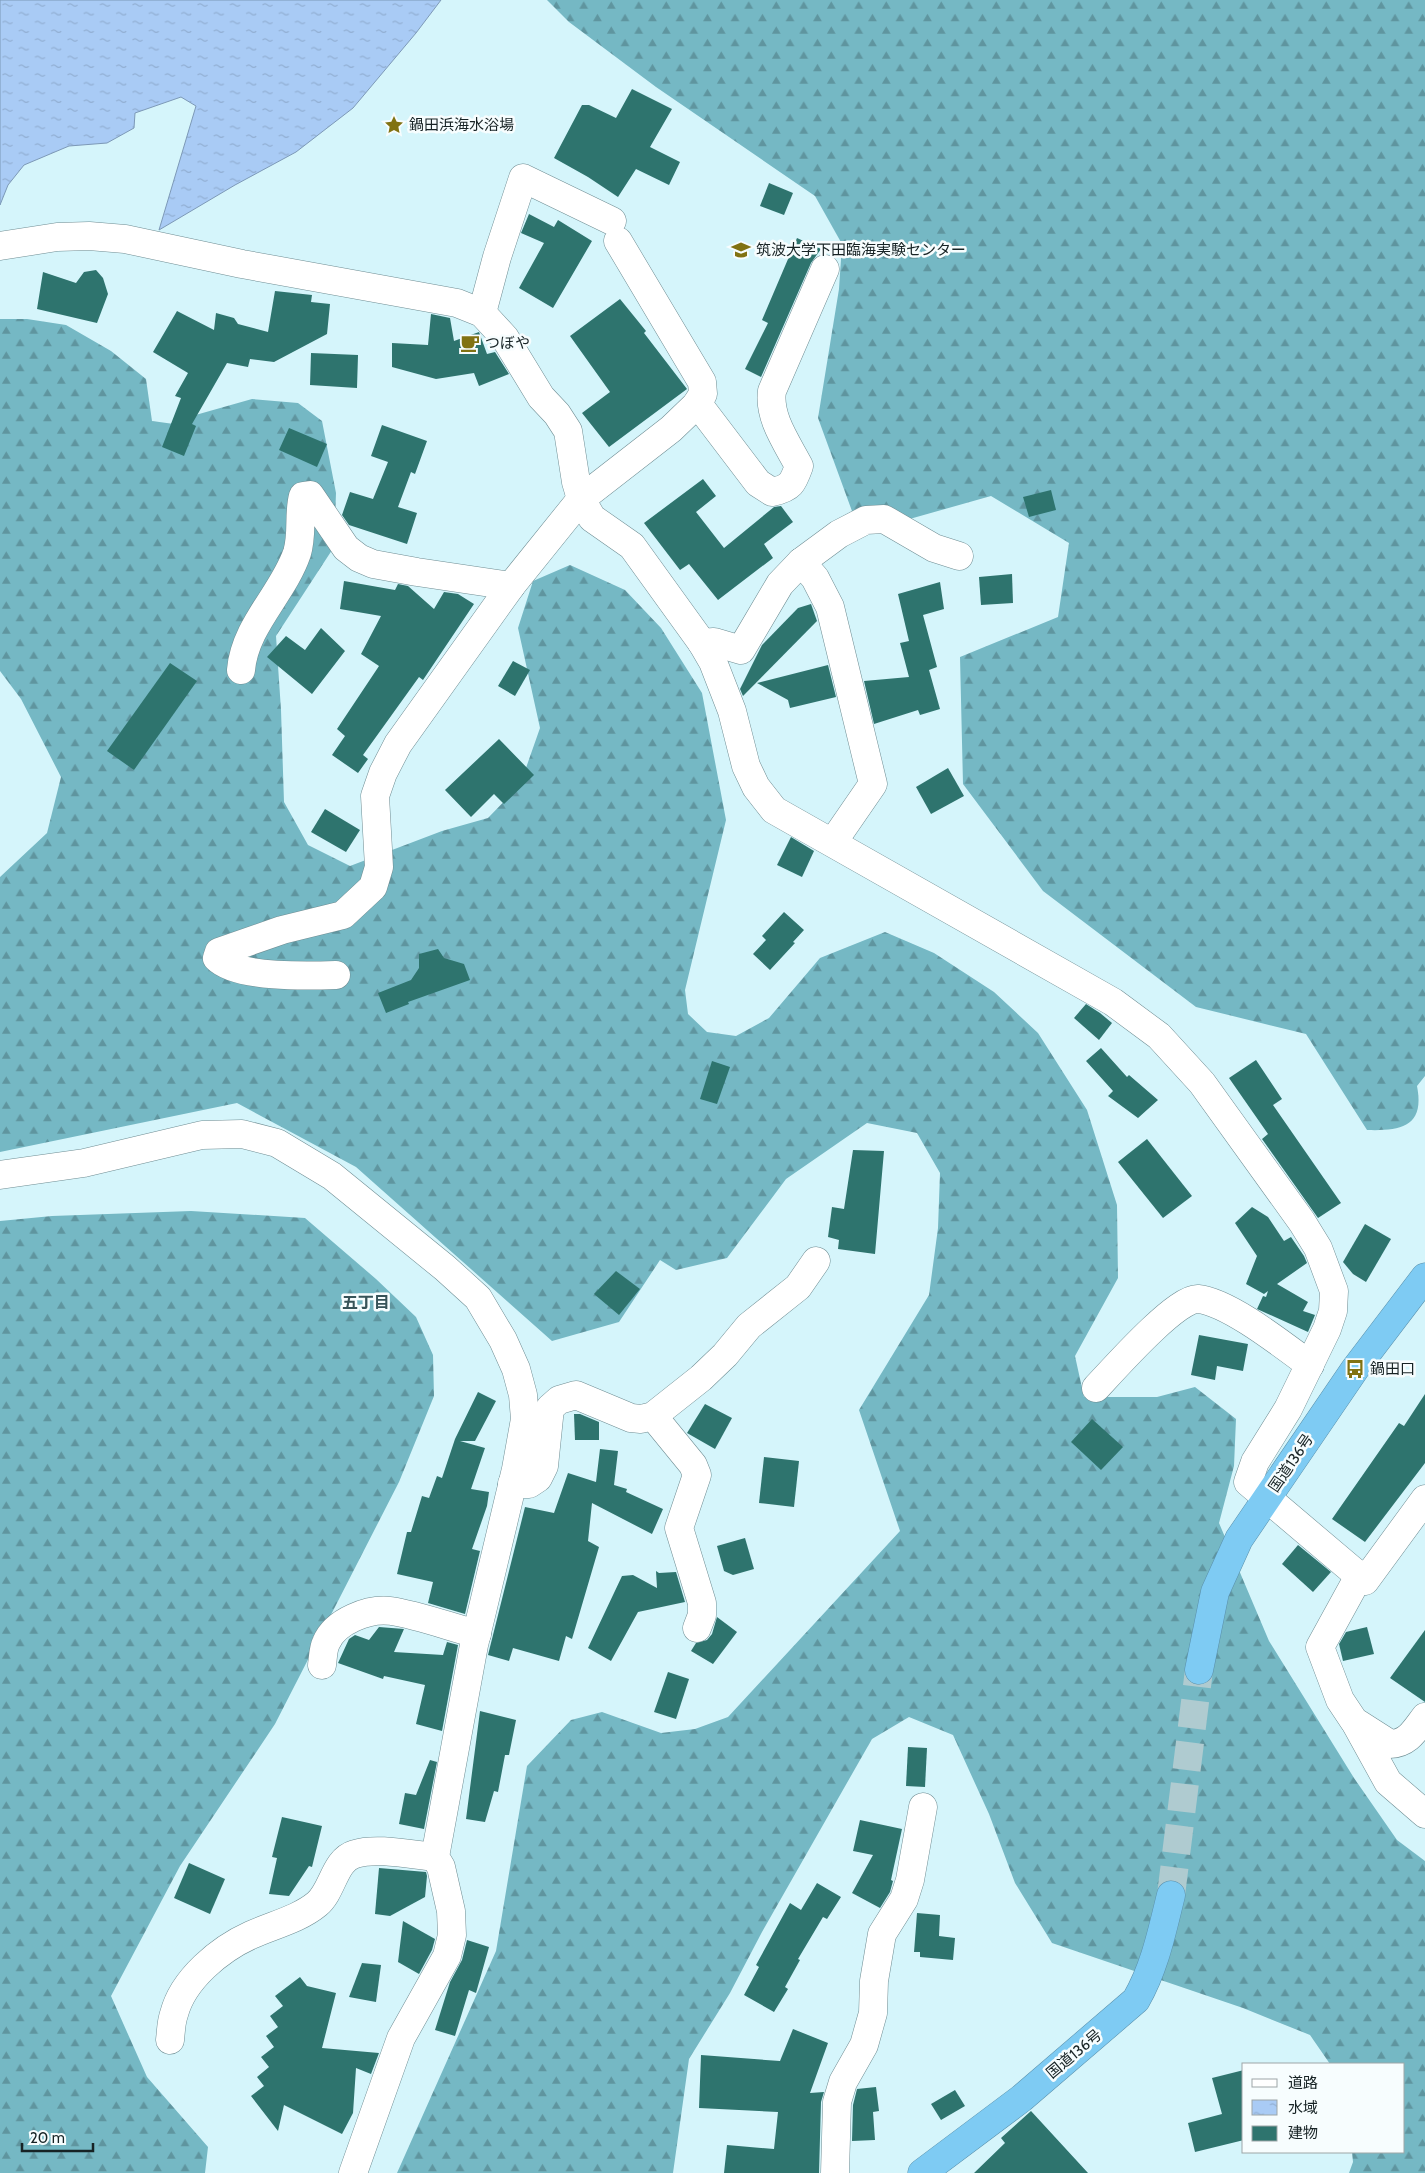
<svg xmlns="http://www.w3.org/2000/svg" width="1425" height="2173" font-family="Cabin,'Noto Sans JP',sans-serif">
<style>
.forest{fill:url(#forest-firs)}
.water{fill:url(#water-ripples);stroke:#7d99b7}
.building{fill:#2e746e}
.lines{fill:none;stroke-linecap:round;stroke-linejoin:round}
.highway-tunnel{stroke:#afcbd0;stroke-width:28;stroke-dasharray:28 14;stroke-linecap:butt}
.street-casing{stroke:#6f8d93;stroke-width:29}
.highway-casing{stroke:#5a90ab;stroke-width:29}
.street{stroke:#fff;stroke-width:28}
.highway{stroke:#7ecbf3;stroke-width:28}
.labels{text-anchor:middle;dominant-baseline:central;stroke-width:5;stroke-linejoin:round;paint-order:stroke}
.poi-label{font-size:15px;fill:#172325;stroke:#f7fdfe;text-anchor:start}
.street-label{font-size:15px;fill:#172325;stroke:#f7fdfe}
.neighbourhood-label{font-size:16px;font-weight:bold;fill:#375358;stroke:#f7fdfe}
</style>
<defs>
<pattern id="forest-firs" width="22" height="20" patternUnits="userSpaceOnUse" patternTransform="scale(1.25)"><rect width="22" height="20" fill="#75b8c4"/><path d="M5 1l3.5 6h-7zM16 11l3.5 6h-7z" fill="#5f959f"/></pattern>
<pattern id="water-ripples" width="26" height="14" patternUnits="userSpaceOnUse" patternTransform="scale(1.25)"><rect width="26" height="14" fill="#a9cbf5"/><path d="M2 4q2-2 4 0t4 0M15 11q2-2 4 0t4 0" fill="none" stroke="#91aed2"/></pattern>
</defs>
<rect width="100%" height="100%" fill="#d5f5fb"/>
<g class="forest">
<path d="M547,0H1425V1076L1417,1086C1425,1127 1401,1131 1367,1130L1306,1034L1196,1007L1043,891L963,784L960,657L1058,617L1069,543L991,496L860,533L818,418L839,289L842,244L815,196L656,87L569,22Z"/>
<polygon points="0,319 27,319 66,325 111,351 146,379 152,421 174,424 192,416 252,399 298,403 322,421 336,493 334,547 276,636 281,710 284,802 308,845 350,866 442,831 488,818 520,785 540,728 518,628 533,581 570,565 625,590 661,628 702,693 726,820 685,990 688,1014 707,1032 736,1036 769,1018 820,958 885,932 934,953 994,992 1038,1033 1087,1110 1117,1205 1118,1278 1075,1356 1084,1397 1157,1397 1195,1387 1236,1419 1234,1466 1219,1523 1269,1641 1354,1778 1397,1840 1425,1861 1425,2173 1349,2173 1353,2162 1352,2152 1404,2152 1404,2064 1330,2064 1310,2035 1243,2008 1052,1943 1015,1883 989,1814 953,1735 909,1717 872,1739 762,1932 730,1993 689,2059 673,2173 397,2173 496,1951 527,1766 571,1720 602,1712 661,1733 695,1729 728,1717 900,1531 859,1410 929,1295 938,1228 940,1173 917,1133 867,1123 786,1179 727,1258 676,1270 660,1260 619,1322 552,1341 356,1167 237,1103 0,1152 0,877 47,833 61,777 21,699 0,671"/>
<polygon points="191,1211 305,1218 376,1279 416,1317 433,1355 434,1396 399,1482 275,1724 180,1866 111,1996 147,2077 208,2147 205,2173 0,2173 0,1221 52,1216"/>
</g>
<polygon class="water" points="0,0 441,0 416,33 353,108 296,152 235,185 159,230 196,106 181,97 135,113 134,128 107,143 69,146 24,165 8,185 0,205"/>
<g class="building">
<polygon points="632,89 672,109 650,147 680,162 669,185 636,169 618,197 588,177 554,158 582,105 589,105 616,118"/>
<polygon points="769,183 793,193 784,215 760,206"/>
<polygon points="529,214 554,227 558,220 592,241 553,308 519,288 544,243 521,233"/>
<polygon points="797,238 821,249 811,263 761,377 745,369 768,323 762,320"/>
<polygon points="96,270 103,278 108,294 97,323 37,309 43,272 76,283 84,272"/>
<polygon points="275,291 312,295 311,302 330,304 327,334 274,362 250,359 248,367 227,363 192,424 196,426 184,456 162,447 181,398 175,396 188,373 153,352 177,311 214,330 216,313 234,318 238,324 268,332"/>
<polygon points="620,299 646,331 644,333 687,389 609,447 582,413 610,392 570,336"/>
<polygon points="431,314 450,318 454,341 479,332 487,354 495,352 509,374 479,386 474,373 436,379 392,367 392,343 428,345"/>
<polygon points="311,353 358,355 357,388 310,385"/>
<polygon points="382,425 427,441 415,474 411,472 398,507 417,513 407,544 349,525 342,515 350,492 373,499 388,462 371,456"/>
<polygon points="289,428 327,444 317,467 279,450"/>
<polygon points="703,479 716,496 696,512 724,548 774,507 781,506 793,522 764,544 773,558 718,600 689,564 680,570 644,523"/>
<polygon points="1051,490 1056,510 1029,517 1023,497"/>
<polygon points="1012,574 1013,603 981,605 979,577"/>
<polygon points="344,581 395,590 398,584 408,586 434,609 444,592 458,594 474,604 423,680 419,677 363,755 368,759 358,773 332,755 345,736 337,729 379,666 361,654 381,616 340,609"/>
<polygon points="940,582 944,609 923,615 937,667 929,670 940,709 920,715 918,710 874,724 864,681 909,677 900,643 909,641 898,594"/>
<polygon points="811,604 817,621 743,696 740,689 762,645 798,608"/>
<polygon points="321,628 345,651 312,694 267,657 286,636 305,650"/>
<polygon points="513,661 530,670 515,696 498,686"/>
<polygon points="170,663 197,681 134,770 107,751"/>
<polygon points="828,665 836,697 790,708 788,700 757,683"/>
<polygon points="499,739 534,775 504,804 494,794 471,817 445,790"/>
<polygon points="948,768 964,796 931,814 916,787"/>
<polygon points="325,809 360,830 346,852 311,832"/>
<polygon points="791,837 814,851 802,877 777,865"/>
<polygon points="784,912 804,930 793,942 795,943 770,970 753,954 766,940 762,936"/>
<polygon points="438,949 444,958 464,964 470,980 408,1002 409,1004 386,1013 378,993 411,980 419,968 419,954"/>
<polygon points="1086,1004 1100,1013 1112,1023 1099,1040 1074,1018"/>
<polygon points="1101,1048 1127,1077 1129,1075 1158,1100 1138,1118 1108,1096 1113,1091 1086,1061"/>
<polygon points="1256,1060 1282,1099 1273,1105 1341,1203 1318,1218 1262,1139 1268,1134 1229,1078"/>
<polygon points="712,1061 730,1067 717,1104 700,1099"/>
<polygon points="1147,1139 1192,1196 1163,1218 1118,1162"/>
<polygon points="853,1150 884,1151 875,1254 838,1249 839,1240 828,1237 832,1207 844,1209"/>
<polygon points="1252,1207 1268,1217 1284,1241 1291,1237 1304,1256 1307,1263 1277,1284 1308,1302 1303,1311 1315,1315 1308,1332 1257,1309 1263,1296 1266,1297 1268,1291 1264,1294 1246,1284 1257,1256 1235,1223"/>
<polygon points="1365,1224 1391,1239 1366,1282 1353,1274 1343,1262"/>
<polygon points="616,1271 640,1289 619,1315 594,1294"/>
<polygon points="1199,1335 1248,1344 1243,1371 1217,1366 1215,1380 1191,1375"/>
<polygon points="478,1392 496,1401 475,1441 460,1441 485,1448 471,1489 489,1492 487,1506 472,1549 480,1551 465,1614 428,1603 433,1582 397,1574 407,1532 411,1532 422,1496 429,1498 437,1476 442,1478 455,1439"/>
<polygon points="1425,1394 1425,1463 1365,1542 1332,1519 1399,1423 1404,1426"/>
<polygon points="705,1404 732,1418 715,1449 687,1433"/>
<polygon points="574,1414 580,1414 599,1422 599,1440 575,1440"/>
<polygon points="1092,1419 1123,1447 1101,1470 1071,1442"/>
<polygon points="600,1449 618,1451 614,1485 627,1489 626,1492 663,1509 652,1534 592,1503 588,1541 599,1547 572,1639 566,1636 559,1661 513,1648 509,1661 488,1655 525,1507 554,1513 568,1473 596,1482"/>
<polygon points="764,1457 799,1461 794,1507 759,1503"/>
<polygon points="745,1538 754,1569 733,1575 724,1571 717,1546"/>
<polygon points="1298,1545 1331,1572 1313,1592 1282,1564"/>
<polygon points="656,1571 659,1573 676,1572 685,1602 638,1612 611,1661 588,1648 622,1576 633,1575 657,1588"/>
<polygon points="717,1617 737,1632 713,1664 691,1651 696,1643 707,1640 712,1634"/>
<polygon points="379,1627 404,1629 394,1652 443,1655 447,1642 458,1645 442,1731 416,1724 425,1685 384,1676 383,1679 338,1663 349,1639 355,1635 369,1640"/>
<polygon points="1367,1627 1374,1654 1343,1661 1339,1644 1346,1632"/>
<polygon points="1425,1630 1425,1702 1390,1678"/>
<polygon points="668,1672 689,1679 676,1719 654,1712"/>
<polygon points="480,1711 516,1720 509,1755 505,1755 498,1792 494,1791 485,1822 466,1819"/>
<polygon points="908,1747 927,1748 925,1787 906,1786"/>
<polygon points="430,1760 437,1762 424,1829 399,1824 405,1793 416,1795"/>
<polygon points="282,1817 322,1826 312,1867 309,1866 289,1896 269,1894 277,1858 272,1857"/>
<polygon points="860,1820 902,1829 891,1880 893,1881 890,1892 880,1908 852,1893 873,1855 853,1851"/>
<polygon points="189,1863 225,1879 210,1914 174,1898"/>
<polygon points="379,1868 426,1872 427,1876 425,1897 390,1916 375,1914"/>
<polygon points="817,1883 841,1897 827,1919 823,1917 798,1959 800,1960 785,1987 788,1989 774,2012 744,1995 759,1967 756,1965 790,1903 801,1910"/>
<polygon points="917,1913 940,1915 939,1936 955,1938 953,1960 920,1957 920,1952 914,1952"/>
<polygon points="403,1921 435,1939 432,1950 419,1974 398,1962"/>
<polygon points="467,1940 489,1947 476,1993 469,1990 455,2036 435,2030 450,1982 462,1960"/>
<polygon points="362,1963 381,1965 376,2002 349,1997"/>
<polygon points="300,1977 307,1986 336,1993 322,2048 379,2053 371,2074 356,2068 353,2113 342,2134 284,2105 278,2131 251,2096 264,2086 257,2077 269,2067 261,2057 274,2047 266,2036 278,2027 270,2016 283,2006 275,1996"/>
<polygon points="793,2029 828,2043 810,2093 824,2092 821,2102 819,2173 724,2173 727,2145 774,2149 778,2112 699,2108 701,2055 780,2061"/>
<polygon points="1244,2070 1244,2140 1195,2152 1188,2123 1222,2114 1212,2078"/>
<polygon points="876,2087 879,2111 873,2112 875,2140 852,2141 853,2105 857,2089"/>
<polygon points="955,2090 965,2106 941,2120 931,2104"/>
<polygon points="1031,2111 1088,2173 974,2173 1005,2143 1001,2138"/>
</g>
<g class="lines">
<polyline class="highway-tunnel" points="1171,1895 1199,1670"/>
<g class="street-casing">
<g id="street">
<polyline points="0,246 57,237 89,236 125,239 242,264 457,303 482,313 505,338 541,397 557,414 568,431 576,482 581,499 592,518 632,546 702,643 713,662 732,711 746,766 756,787 774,810 1113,1002 1159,1036 1202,1083 1302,1222 1318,1248 1334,1291 1333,1311 1327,1329 1288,1409 1255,1462 1248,1482 1365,1581 1425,1499"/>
<polyline points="482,313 497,257 523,178 612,221"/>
<path d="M696,405L701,408L758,483L772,492C791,488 793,483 799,466C787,443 768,417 772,391L825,269"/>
<polyline points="801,562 815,578 830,607 873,784 833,842"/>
<polyline points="702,643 714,642 741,650 780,584 801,562 839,534 866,520 884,519 934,548 959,556"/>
<path d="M241,670C245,625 283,594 297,553C303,534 298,514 303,496L310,495L346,548L359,558L373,564L417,572L511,586"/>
<path d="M336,975C307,976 237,978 217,958L219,952L282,930L343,915L373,887L379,867L375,796L383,773L398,744L511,586L581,499L671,429L696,405L703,394L702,382L618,241"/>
<polyline points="0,1175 84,1163 202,1135 242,1134 277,1143 332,1176 445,1268 478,1298 503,1340 516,1369 523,1395 525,1419 516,1469 474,1645 435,1857 441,1867 451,1911 452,1935 447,1956 401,2038 353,2173"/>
<path d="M1096,1388C1112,1371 1177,1297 1198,1299C1229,1302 1284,1346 1310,1365"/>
<polyline points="653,1416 693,1465 697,1475 679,1528 702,1603 702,1615 697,1628"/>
<polyline points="512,1484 529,1484 538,1478 544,1466 550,1408 559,1400 576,1395 631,1418 641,1419 653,1416 701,1378 725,1355 749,1326 798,1287 816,1261"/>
<path d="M1359,1576L1320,1647L1340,1700L1354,1721L1390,1744C1408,1744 1415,1730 1425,1717"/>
<path d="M322,1665C323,1658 323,1649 326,1643C335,1621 369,1608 391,1611C418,1615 450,1627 477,1634"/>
<polyline points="1356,1724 1388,1782 1425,1814"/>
<path d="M170,2040C171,2032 171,2022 174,2014C183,1979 220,1949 251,1935C273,1925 299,1919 317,1904C333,1891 334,1860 355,1854C377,1847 412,1855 435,1857"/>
<polyline points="835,2173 837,2102 843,2082 864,2045 873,2013 874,1981 882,1934 904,1899 910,1880 923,1807"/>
</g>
</g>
<g class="highway-casing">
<g id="highway">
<polyline points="1199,1670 1215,1592 1239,1539 1355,1369 1425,1277"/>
<path d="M922,2173L1022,2098L1136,2000C1155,1967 1162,1931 1171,1895"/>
</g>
</g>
<use href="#street" class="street"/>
<use href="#highway" class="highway"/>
</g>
<defs>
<g id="sight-bare" transform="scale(1.5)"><path d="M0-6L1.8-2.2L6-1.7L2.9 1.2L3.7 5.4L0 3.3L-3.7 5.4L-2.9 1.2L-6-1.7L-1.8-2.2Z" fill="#817212" stroke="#f7fdfe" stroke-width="2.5" paint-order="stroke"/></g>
<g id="university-bare" transform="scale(1.5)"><path d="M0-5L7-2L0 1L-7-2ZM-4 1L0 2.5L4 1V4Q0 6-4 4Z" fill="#817212" stroke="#f7fdfe" stroke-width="2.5" paint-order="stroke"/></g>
<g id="cafe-bare" transform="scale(1.5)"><path d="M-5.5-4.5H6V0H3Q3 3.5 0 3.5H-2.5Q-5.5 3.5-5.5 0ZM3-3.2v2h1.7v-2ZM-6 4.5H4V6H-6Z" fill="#817212" stroke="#f7fdfe" stroke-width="2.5" paint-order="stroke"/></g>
<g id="bus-bare" transform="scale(1.5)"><path d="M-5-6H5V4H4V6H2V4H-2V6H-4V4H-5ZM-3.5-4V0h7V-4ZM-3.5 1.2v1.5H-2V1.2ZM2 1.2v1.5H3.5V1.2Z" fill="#817212" stroke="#f7fdfe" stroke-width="2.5" paint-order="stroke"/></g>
</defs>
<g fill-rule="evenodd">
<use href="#sight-bare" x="394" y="125"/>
<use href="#university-bare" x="741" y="250"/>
<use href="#cafe-bare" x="470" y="343"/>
<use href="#bus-bare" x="1355" y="1369"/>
</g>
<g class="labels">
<g class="poi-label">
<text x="409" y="125">鍋田浜海水浴場</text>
<text x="756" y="250">筑波大学下田臨海実験センター</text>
<text x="485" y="343">つぼや</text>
<text x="1370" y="1369">鍋田口</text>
</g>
<g class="street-label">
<text transform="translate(1291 1463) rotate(-56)">国道136号</text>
<text transform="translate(1074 2054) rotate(-40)">国道136号</text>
</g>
<g class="neighbourhood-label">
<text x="366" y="1302">五丁目</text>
</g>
</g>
<rect x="1242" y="2063" width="162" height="90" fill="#f7fdfe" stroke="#9da6a7"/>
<rect x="1252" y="2079" width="25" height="8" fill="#ffffff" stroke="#9da6a7"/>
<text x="1288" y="2088" font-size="15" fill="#172325">道路</text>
<rect x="1252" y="2100" width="25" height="15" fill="url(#water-ripples)" stroke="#9da6a7"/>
<text x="1288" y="2113" font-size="15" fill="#172325">水域</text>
<rect x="1252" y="2126" width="25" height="15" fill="#2e746e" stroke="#9da6a7"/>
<text x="1288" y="2138" font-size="15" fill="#172325">建物</text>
<path d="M22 2143v8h71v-8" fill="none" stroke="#172325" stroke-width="2.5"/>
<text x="30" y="2143" font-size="15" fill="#172325" stroke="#f7fdfe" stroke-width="4" paint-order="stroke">20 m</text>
</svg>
